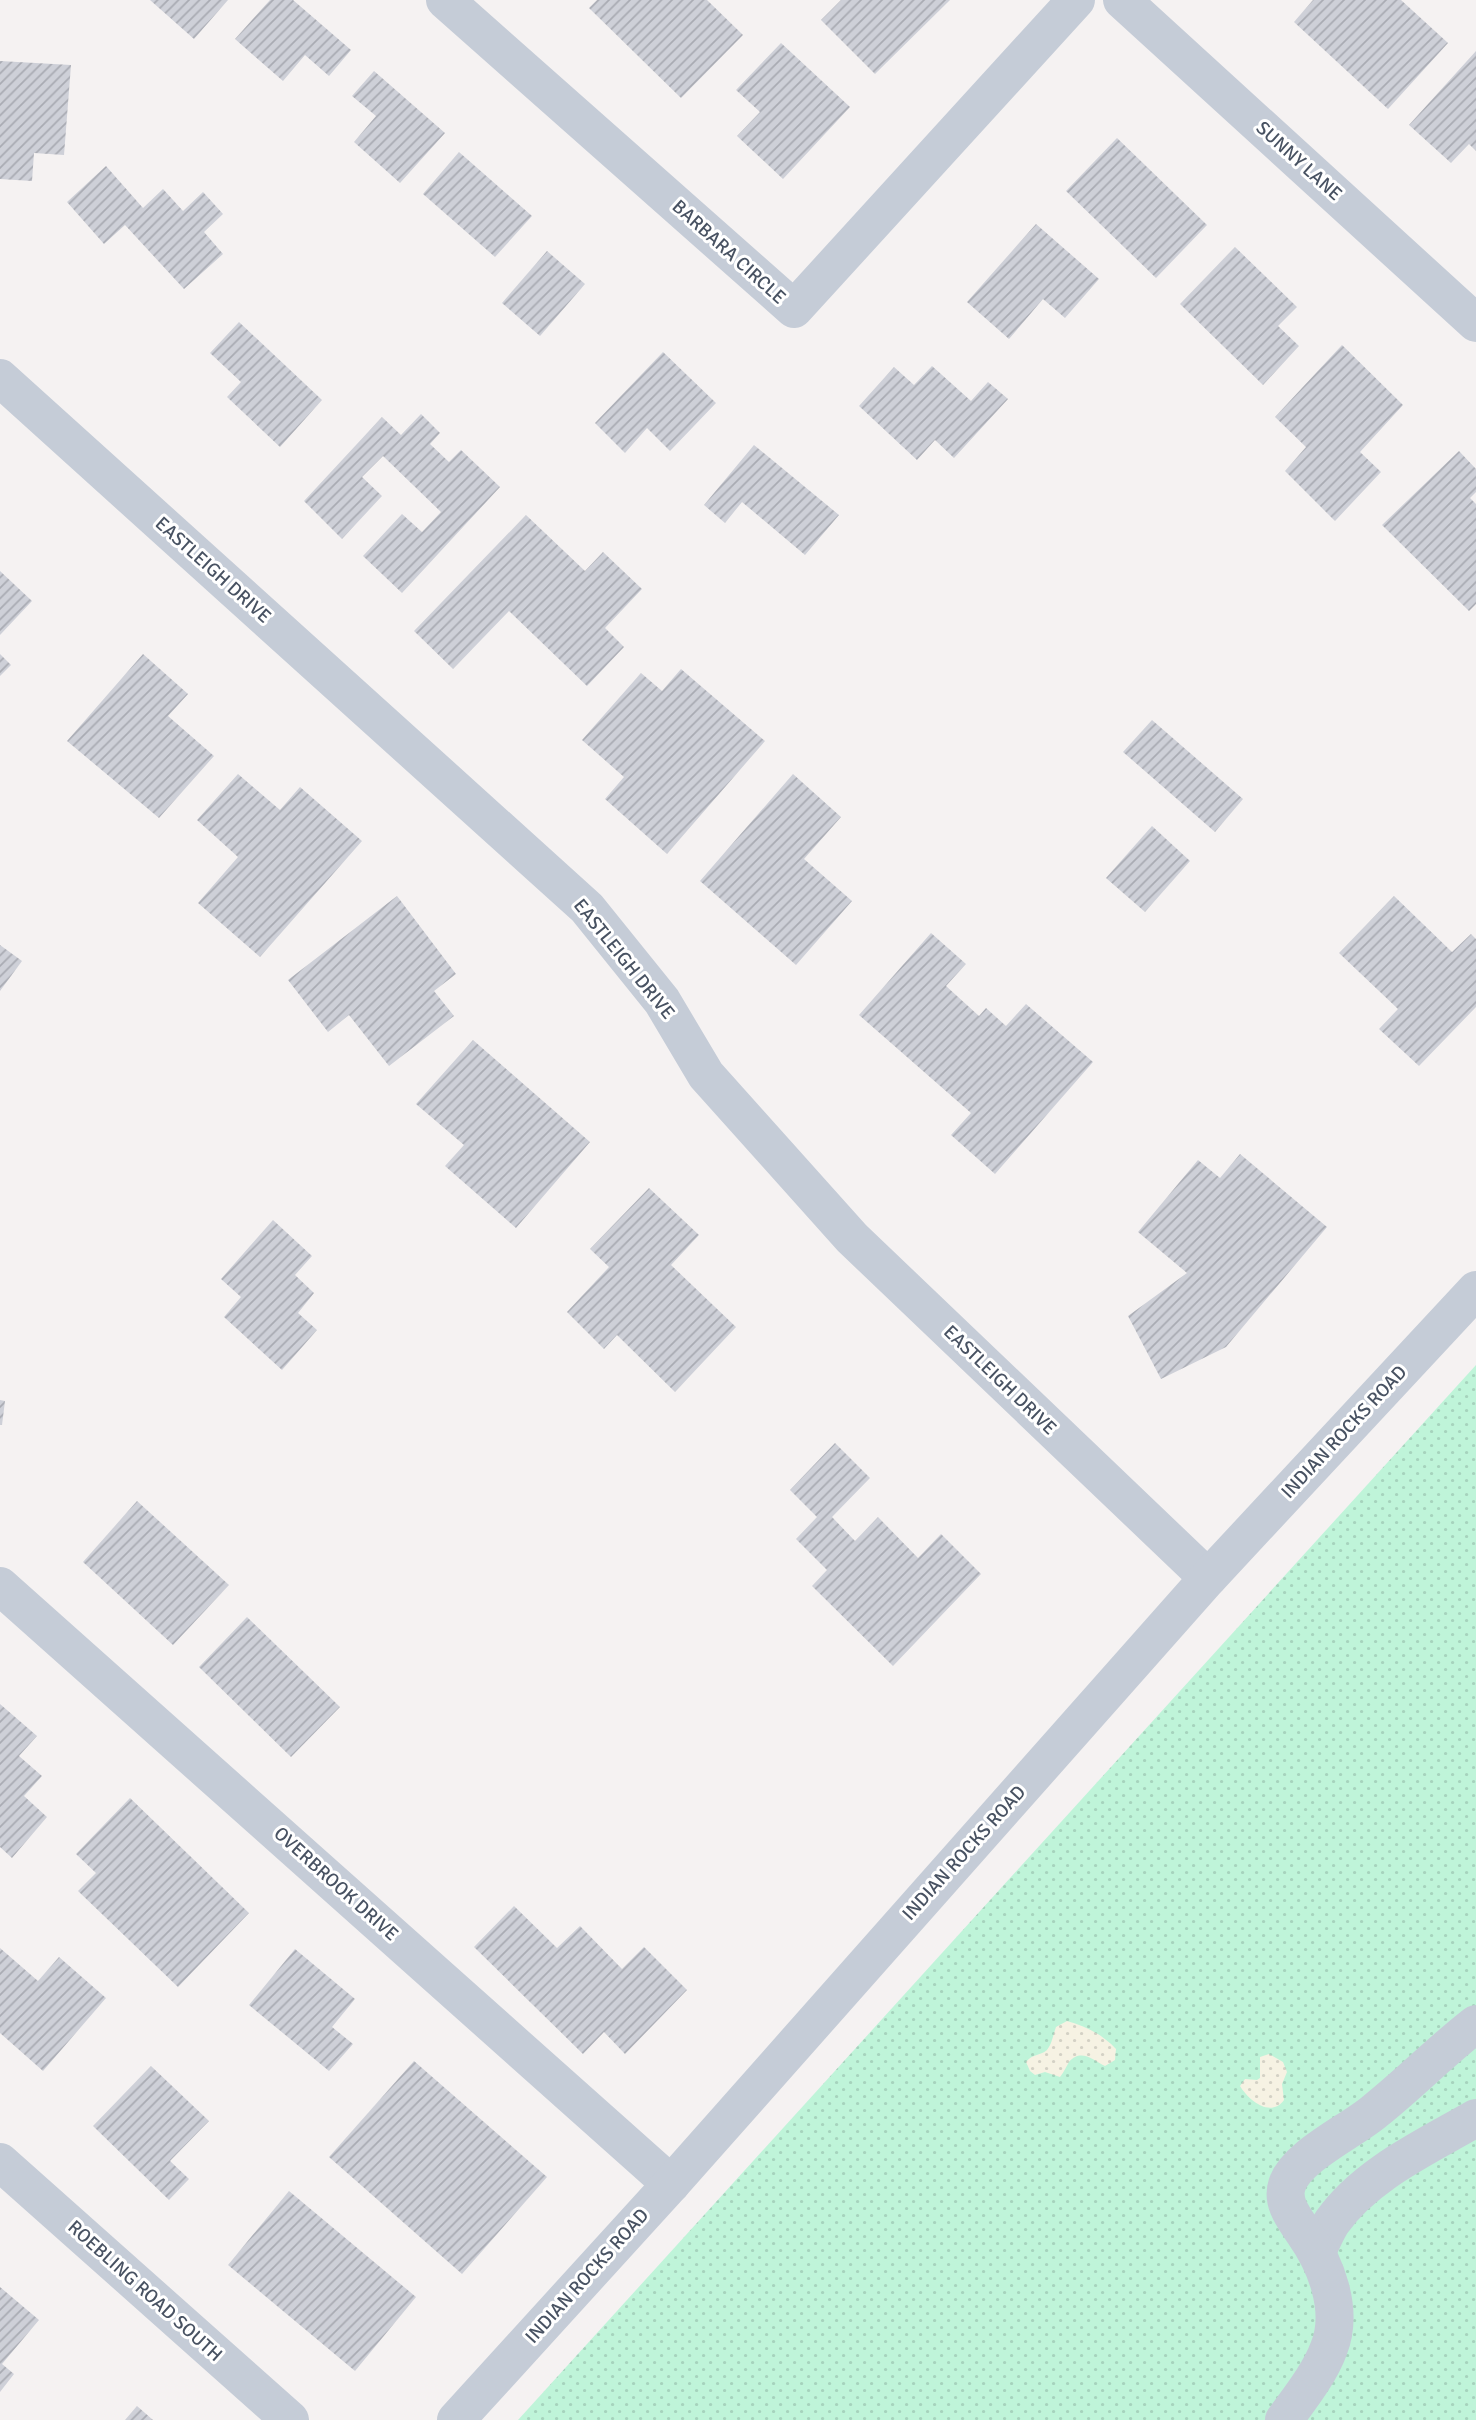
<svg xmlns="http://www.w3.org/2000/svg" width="1476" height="2420" font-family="Signika,sans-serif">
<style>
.grass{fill:url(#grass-dots)}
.sand{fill:url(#sand-dots)}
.building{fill:url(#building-hatch)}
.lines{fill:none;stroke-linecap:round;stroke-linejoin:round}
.minor{stroke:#c5ccd7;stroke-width:38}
.labels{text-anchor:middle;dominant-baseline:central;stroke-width:6;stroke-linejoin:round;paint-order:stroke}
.street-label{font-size:19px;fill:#485262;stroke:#fff}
</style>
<defs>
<pattern id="grass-dots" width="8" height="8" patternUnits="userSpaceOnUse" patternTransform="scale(1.75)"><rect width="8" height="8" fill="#bff4d9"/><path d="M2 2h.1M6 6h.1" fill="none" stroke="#a6d3bd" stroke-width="1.8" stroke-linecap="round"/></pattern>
<pattern id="sand-dots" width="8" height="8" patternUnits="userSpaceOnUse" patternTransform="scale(1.75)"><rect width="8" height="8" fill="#f6f2e3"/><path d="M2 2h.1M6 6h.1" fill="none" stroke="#d4d1c5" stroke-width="1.8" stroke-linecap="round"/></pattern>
<pattern id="building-hatch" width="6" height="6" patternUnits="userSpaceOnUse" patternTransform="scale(1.75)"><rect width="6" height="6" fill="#ced0d8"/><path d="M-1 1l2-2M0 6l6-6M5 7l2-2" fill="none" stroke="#a9abb3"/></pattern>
</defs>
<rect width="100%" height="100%" fill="#f5f2f2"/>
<polygon class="grass" points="1476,1365 1476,2420 518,2420"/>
<g class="sand">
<path d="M1067,2021C1086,2026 1103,2035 1116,2049L1115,2060L1105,2066C1093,2060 1081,2048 1069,2062C1066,2067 1064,2072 1060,2077L1045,2072L1035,2075L1030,2071L1026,2062C1032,2054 1040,2056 1047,2050C1052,2044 1053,2035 1056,2027Z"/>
<path d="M1269,2054L1283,2062L1287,2072L1282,2084L1284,2100C1271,2118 1249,2101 1240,2086L1245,2079L1257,2080L1260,2078V2057Z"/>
</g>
<g class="building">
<polygon points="150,0 228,0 194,39"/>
<polygon points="270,0 293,0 351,50 329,76 305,55 283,81 235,39"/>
<polygon points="597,0 707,0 743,35 681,98 589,8"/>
<polygon points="841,0 950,0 875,74 821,20"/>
<polygon points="1313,0 1401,0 1448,43 1388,109 1294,22"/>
<polygon points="781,43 850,107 783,179 737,136 760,112 736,90"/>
<polygon points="1476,51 1476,151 1469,144 1451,163 1409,125"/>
<polygon points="0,61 71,65 64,155 34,153 32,181 0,179"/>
<polygon points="374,71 445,133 400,183 354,142 376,116 352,96"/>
<polygon points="1117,138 1207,225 1156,278 1066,191"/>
<polygon points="459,152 532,216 495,257 423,194"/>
<polygon points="106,166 143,208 163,189 183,211 203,192 223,214 204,232 223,254 184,289 125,225 104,244 67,202"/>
<polygon points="1036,224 1099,279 1065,318 1043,299 1009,339 967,302"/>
<polygon points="1235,247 1297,307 1278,326 1299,346 1263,385 1180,304"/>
<polygon points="547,251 585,284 540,336 502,303"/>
<polygon points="239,322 322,400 280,447 227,397 241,382 210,353"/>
<polygon points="1342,345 1403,405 1360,452 1381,472 1335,521 1285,471 1306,447 1275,417"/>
<polygon points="663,352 716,403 670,451 647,428 625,453 595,423"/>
<polygon points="932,366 971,401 988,382 1008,399 954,458 935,440 917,460 859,406 894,367 914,385"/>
<polygon points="421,414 440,433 430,444 449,462 461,450 500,487 402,593 363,556 402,514 422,532 441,512 383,456 362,477 382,496 342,539 304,501 382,417 401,435"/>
<polygon points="754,445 839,515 805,555 742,502 725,523 704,505"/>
<polygon points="1459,451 1476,469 1476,492 1470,498 1476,504 1476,604 1469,611 1382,525"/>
<polygon points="526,515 585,571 603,552 642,589 605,628 624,647 587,686 509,611 453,669 414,631"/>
<polygon points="0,571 32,601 0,635"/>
<polygon points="0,654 11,665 0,676"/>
<polygon points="143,654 188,694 168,716 214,756 159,818 67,741"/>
<polygon points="681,669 765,741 667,854 605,799 624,777 582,740 641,673 662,691"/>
<polygon points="1152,720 1243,799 1215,832 1123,752"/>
<polygon points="238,774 280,810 300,787 362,841 260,957 198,903 238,857 197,820"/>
<polygon points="793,774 841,817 804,859 852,901 796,965 700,881"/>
<polygon points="1152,826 1190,861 1145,912 1106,878"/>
<polygon points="397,896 456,974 434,991 454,1016 389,1066 349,1015 328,1032 288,980"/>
<polygon points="1394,896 1452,952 1471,934 1476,939 1476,1007 1419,1066 1379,1029 1398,1009 1339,953"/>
<polygon points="931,933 966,964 946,986 979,1016 986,1008 1006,1026 1026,1004 1093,1062 995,1174 951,1135 971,1113 859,1015"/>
<polygon points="0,945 22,961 0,991"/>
<polygon points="473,1040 590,1142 516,1228 445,1166 464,1145 416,1104"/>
<polygon points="1240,1154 1327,1227 1226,1347 1161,1379 1128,1316 1187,1273 1138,1232 1198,1160 1220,1178"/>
<polygon points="649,1188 699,1235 671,1265 736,1327 675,1392 617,1335 604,1349 567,1312 609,1267 590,1249"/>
<polygon points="273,1220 312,1256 295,1275 314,1293 298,1313 317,1330 282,1370 224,1317 241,1297 221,1279"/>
<polygon points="0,1400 5,1401 2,1425 0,1425"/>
<polygon points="835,1443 870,1478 832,1517 855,1541 878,1517 918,1558 941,1534 981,1574 893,1666 812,1586 827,1570 796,1539 817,1517 790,1490"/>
<polygon points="137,1501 229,1585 173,1645 83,1562"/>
<polygon points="247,1617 340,1707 291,1757 199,1667"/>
<polygon points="0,1704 37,1736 19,1756 42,1776 24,1796 47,1817 12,1858 0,1847"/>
<polygon points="130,1798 249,1913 178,1987 78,1891 96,1873 76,1854"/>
<polygon points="514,1906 557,1948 580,1926 622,1969 644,1947 687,1990 625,2054 604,2032 583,2054 474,1947"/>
<polygon points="0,1948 38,1981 59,1957 106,1998 43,2071 0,2033"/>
<polygon points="295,1949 355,1999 332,2027 353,2044 329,2071 249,2005"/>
<polygon points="414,2061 547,2177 462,2274 329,2157"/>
<polygon points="151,2066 209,2121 170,2161 189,2179 169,2200 93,2126"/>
<polygon points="289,2191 416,2297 355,2371 228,2265"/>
<polygon points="0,2287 39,2320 2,2364 14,2374 0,2392"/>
<polygon points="137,2406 153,2420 125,2420"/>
</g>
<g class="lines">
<g class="minor">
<polyline points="445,0 794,309 1076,0"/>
<polyline points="1122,0 1476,323"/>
<polyline points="0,378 587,908 662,1001 706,1075 852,1238 1208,1578"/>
<polyline points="0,1586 671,2184"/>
<polyline points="0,2162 290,2420"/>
<path d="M1317,2251C1322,2242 1326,2231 1332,2222C1366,2174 1426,2147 1476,2118"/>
<polyline points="456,2420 671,2184 1208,1578 1476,1290"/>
<path d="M1284,2420C1300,2398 1320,2373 1329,2348C1344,2310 1326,2264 1304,2233C1295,2219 1281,2203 1287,2185C1296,2156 1352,2131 1375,2111C1410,2083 1441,2051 1476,2024"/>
</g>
</g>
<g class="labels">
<g class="street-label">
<text transform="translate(1299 161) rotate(42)">SUNNY LANE</text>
<text transform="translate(729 252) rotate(42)">BARBARA CIRCLE</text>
<text transform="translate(213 570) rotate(42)">EASTLEIGH DRIVE</text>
<text transform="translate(624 959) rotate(51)">EASTLEIGH DRIVE</text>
<text transform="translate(1000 1380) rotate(44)">EASTLEIGH DRIVE</text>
<text transform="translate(1344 1432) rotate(-47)">INDIAN ROCKS ROAD</text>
<text transform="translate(964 1853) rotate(-48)">INDIAN ROCKS ROAD</text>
<text transform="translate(336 1884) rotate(42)">OVERBROOK DRIVE</text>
<text transform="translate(587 2276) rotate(-48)">INDIAN ROCKS ROAD</text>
<text transform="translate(145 2291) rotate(42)">ROEBLING ROAD SOUTH</text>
</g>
</g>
</svg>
